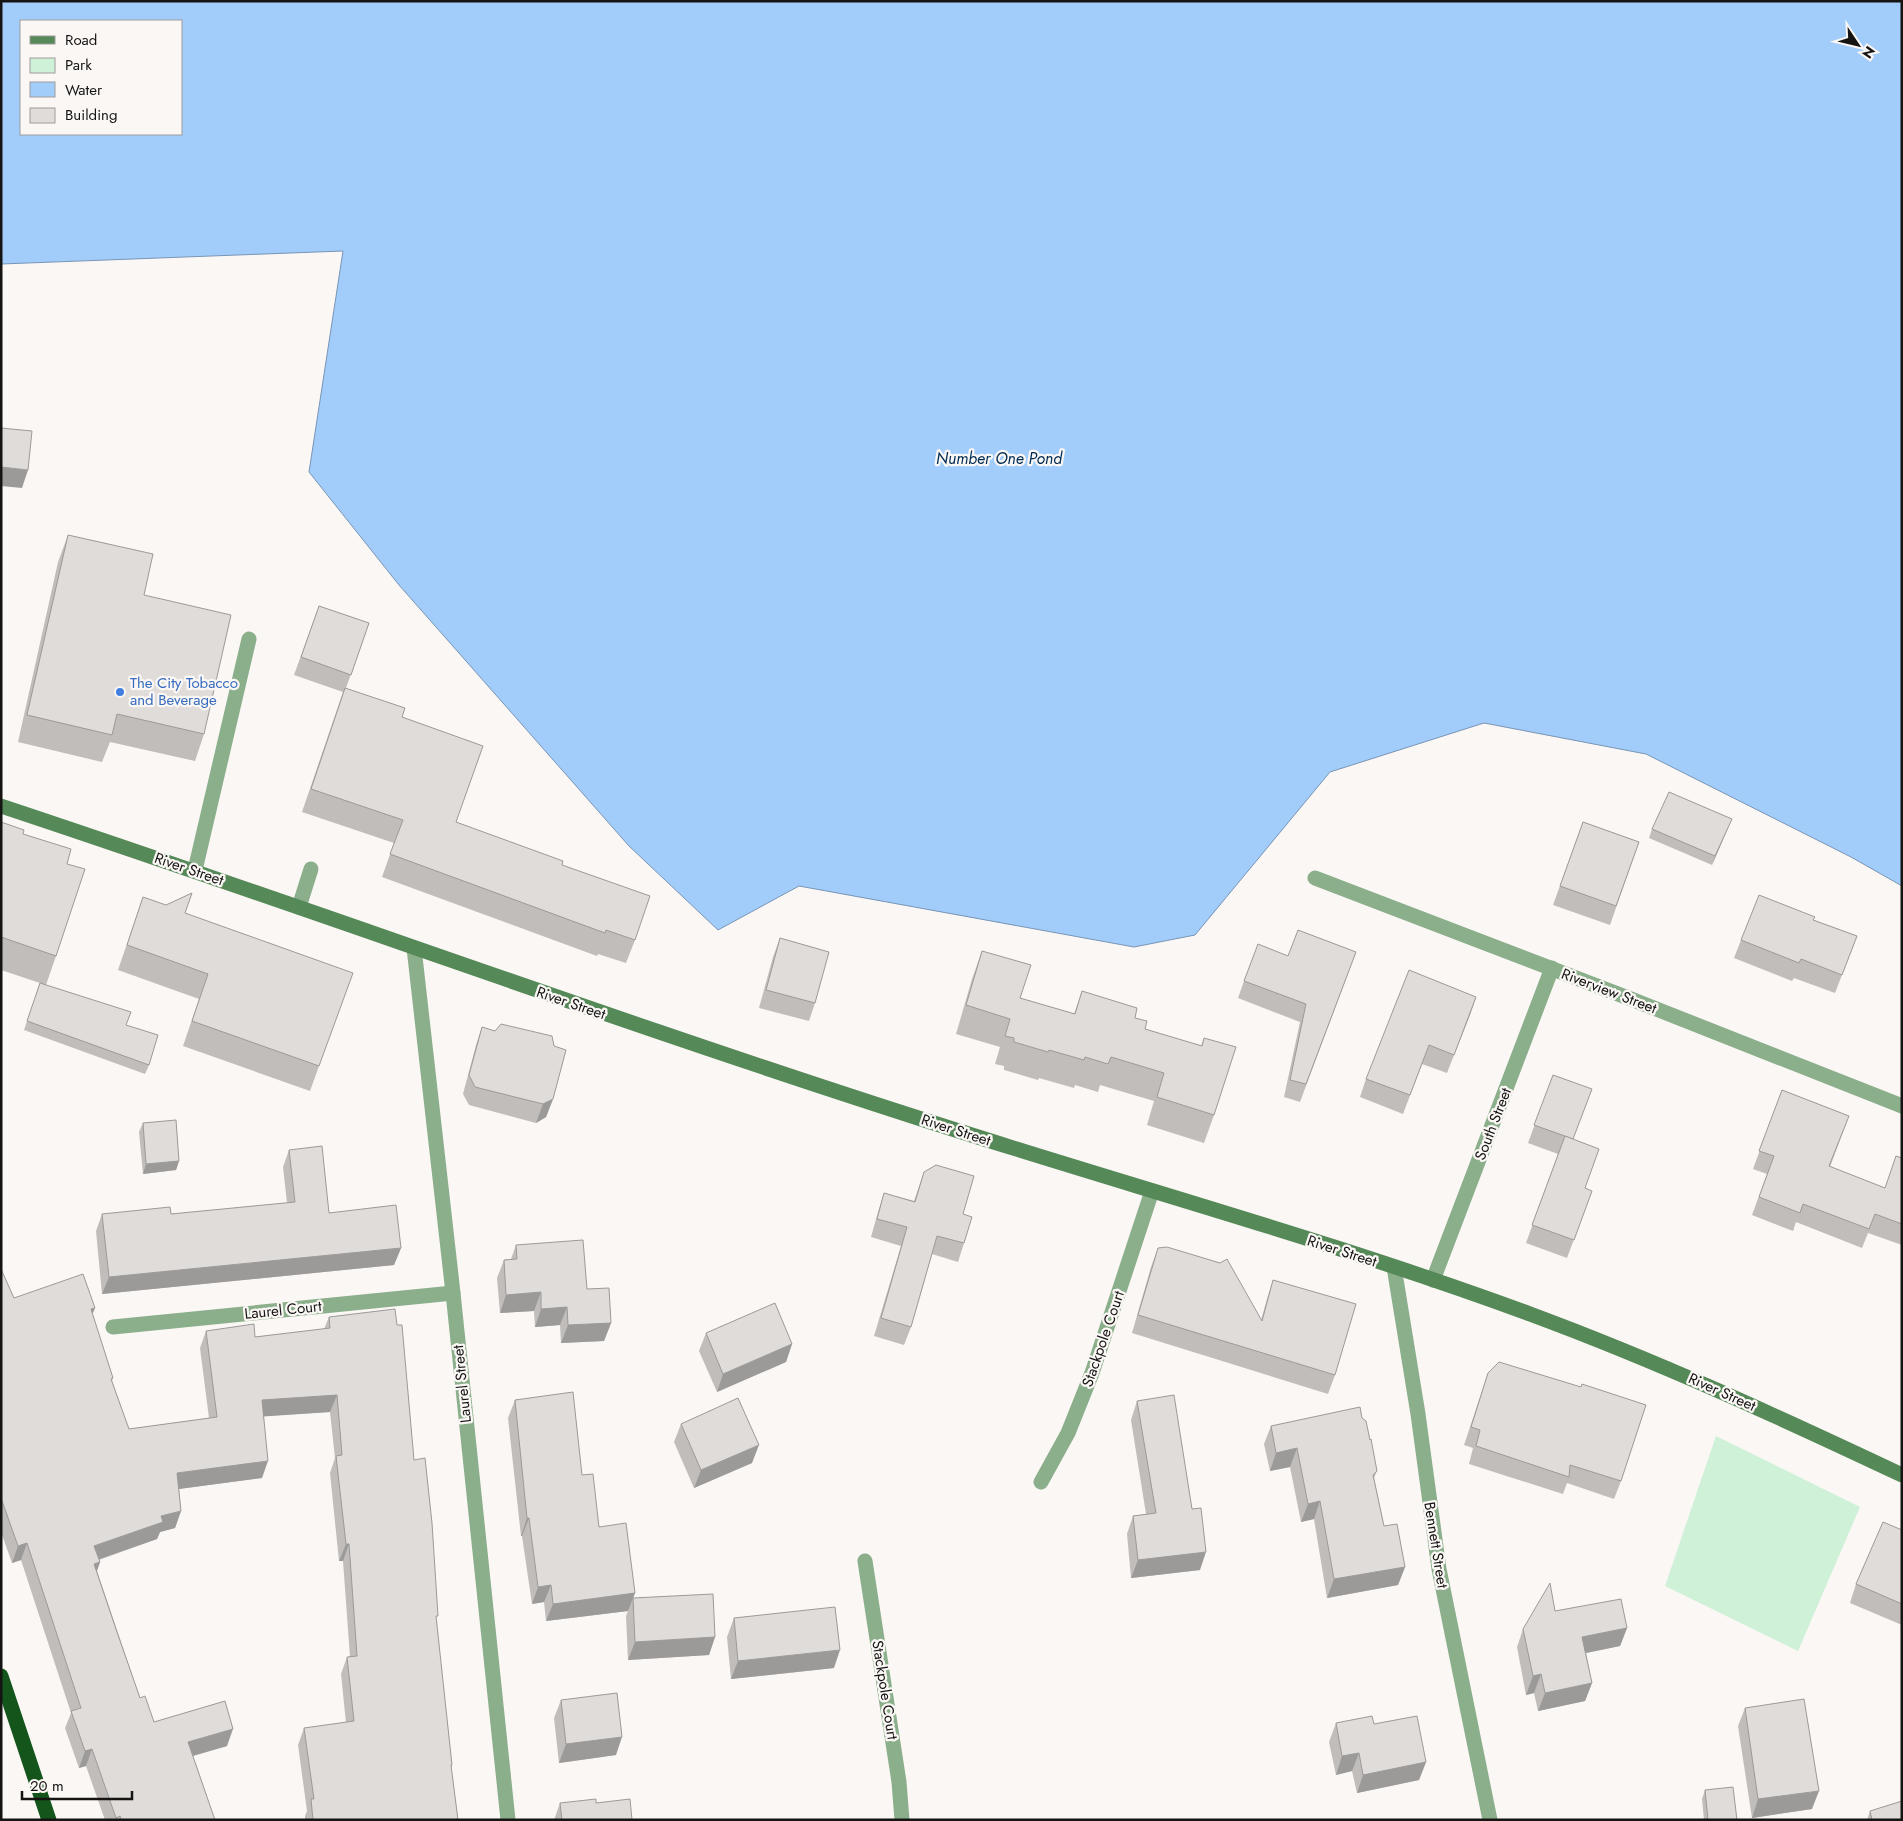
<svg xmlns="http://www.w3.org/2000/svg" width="1903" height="1821" font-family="Jost,sans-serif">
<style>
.green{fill:#cff1d8}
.water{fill:#a2ccfa;stroke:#7895b5;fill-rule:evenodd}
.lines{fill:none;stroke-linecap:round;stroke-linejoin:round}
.lane{stroke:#8bae8b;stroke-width:15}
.street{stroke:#8bae8b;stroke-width:15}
.secondary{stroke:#558957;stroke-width:15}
.highway{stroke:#13551b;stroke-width:15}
.wall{fill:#c0bdbb}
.shaded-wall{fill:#9c9a99}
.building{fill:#dfdcda;stroke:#9c9a99}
.shop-dot{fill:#3f7fe0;stroke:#faf7f5;stroke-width:2}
.labels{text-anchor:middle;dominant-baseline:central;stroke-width:4.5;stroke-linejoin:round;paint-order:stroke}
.shop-label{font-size:15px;fill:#366cbe;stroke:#faf7f5;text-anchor:start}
.street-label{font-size:15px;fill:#151413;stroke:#faf7f5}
.water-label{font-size:16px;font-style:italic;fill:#002b54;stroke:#faf7f5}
</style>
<rect width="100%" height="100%" fill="#faf7f5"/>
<polygon class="green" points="1716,1436 1860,1507 1798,1651 1665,1586"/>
<path class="water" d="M1,1H1902V886L1851,857L1646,754L1484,723L1330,772L1195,935L1134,947L799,886L718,930L629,846L399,585L309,472L343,251L1,264ZM21,21H181V134H21Z"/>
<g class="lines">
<g class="lane">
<polyline points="195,870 249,639"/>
<polyline points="299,907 311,869"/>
</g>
<g class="street">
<polyline points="1315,878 1631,999 1902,1106"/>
<polyline points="414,948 453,1293 508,1820"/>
<polyline points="1394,1267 1418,1414 1439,1569 1490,1820"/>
<polyline points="1433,1280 1552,968"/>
<polyline points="113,1327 453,1293"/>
<polyline points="1041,1482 1068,1433 1092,1373 1152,1191"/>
<polyline points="865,1561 899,1782 902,1820"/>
</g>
<path class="secondary" d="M1,806C306,907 607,1018 912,1116C1118,1183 1327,1239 1530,1314C1657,1361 1779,1417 1902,1475"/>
<polyline class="highway" points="1,1676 49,1820"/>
</g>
<g class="wall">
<polygon points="68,535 144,595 204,734 195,761 110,742 102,762 18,742 58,562"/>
<polygon points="319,606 369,623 346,688 402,717 456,822 562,865 635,940 626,963 598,954 597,956 382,877 394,843 302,812 343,692 294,675"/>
<polygon points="1,822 23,834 67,864 56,956 46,985 126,1025 149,1065 145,1074 24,1030 40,983 1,970"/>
<polygon points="1583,822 1639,842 1610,925 1553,905"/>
<polygon points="1728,828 1712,865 1649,838 1652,829"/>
<polygon points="143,897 319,1066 310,1091 183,1046 199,999 118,970"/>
<polygon points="1814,920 1857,936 1835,993 1794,978 1792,981 1734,958 1741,940"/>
<polygon points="780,938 815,1003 809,1021 759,1008 773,957"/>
<polygon points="982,951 1020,998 1074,1014 1082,991 1135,1018 1145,1029 1201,1046 1204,1038 1214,1115 1204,1143 1147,1125 1154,1101 1100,1085 1098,1092 1075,1085 1074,1088 1039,1078 1038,1080 1004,1070 1004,1066 995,1064 1000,1047 956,1034 972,979"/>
<polygon points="1356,952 1300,1102 1284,1097 1300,1022 1238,998 1244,981 1288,956"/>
<polygon points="1476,997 1447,1073 1422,1064 1403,1114 1360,1097 1366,1079"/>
<polygon points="482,1027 553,1099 546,1117 536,1123 469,1105 463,1094 476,1045"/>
<polygon points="1553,1075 1573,1139 1585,1188 1592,1191 1567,1258 1526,1243 1558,1154 1528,1143"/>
<polygon points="1782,1090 1849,1116 1830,1167 1885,1188 1902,1158 1902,1245 1868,1233 1862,1248 1796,1222 1793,1231 1752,1215 1767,1174 1753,1169"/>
<polygon points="143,1123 179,1161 176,1170 143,1174 139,1132"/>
<polygon points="289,1150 329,1213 401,1248 394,1265 102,1294 96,1231 102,1214 171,1214 287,1203 283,1167"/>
<polygon points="924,1172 963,1214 964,1243 958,1262 932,1254 911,1327 904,1345 874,1336 901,1246 871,1237 878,1212 884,1193 914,1201"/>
<polygon points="516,1245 587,1289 611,1323 604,1341 561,1343 560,1325 535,1327 534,1311 500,1313 497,1278 504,1260 511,1259"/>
<polygon points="1158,1248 1261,1320 1267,1299 1273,1280 1335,1375 1328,1394 1132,1333 1151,1267"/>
<polygon points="1,1269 14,1298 95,1308 92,1314 113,1378 112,1381 129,1429 209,1418 200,1348 206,1331 255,1337 324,1329 329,1317 414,1460 436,1620 452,1765 451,1768 458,1820 305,1820 305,1816 307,1811 298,1745 304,1728 346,1723 341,1674 347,1657 350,1657 343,1561 339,1561 330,1473 335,1458 330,1412 264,1416 262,1478 179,1489 181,1511 175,1528 160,1532 157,1539 99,1560 100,1562 97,1571 140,1698 154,1722 227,1746 193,1756 215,1820 105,1820 86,1766 79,1768 65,1728 71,1713 21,1560 12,1563 1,1532"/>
<polygon points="706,1333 792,1344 786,1362 717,1392 699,1351"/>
<polygon points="1488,1373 1621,1481 1614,1499 1567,1483 1563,1494 1469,1464 1473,1448 1464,1445"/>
<polygon points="515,1400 582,1475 599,1527 635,1593 628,1611 546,1621 544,1602 532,1604 522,1536 521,1536 508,1418"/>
<polygon points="1137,1401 1200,1570 1131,1578 1127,1534 1133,1516 1146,1514 1131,1420"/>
<polygon points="1362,1418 1377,1471 1374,1478 1384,1526 1405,1567 1398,1585 1327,1598 1314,1519 1301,1522 1290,1467 1270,1471 1264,1444 1271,1426"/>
<polygon points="681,1424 752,1463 694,1488 674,1442"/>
<polygon points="1902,1530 1902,1625 1850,1603 1856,1584"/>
<polygon points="633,1598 715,1637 709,1655 628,1660 626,1616"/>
<polygon points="734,1618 834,1668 731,1679 727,1637"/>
<polygon points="1627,1628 1620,1646 1586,1653 1592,1683 1585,1701 1538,1711 1534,1693 1526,1695 1517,1647 1523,1629"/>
<polygon points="561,1700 616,1755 559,1763 554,1718"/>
<polygon points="1745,1708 1812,1809 1752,1818 1738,1726"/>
<polygon points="1336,1723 1374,1724 1426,1762 1419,1780 1357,1793 1352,1771 1336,1775 1329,1742"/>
<polygon points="1705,1790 1737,1820 1704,1820 1702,1799"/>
<polygon points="560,1803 596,1803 632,1820 554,1820"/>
<polygon points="1870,1811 1902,1820 1867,1820"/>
</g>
<g class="shaded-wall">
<polygon points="1,467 28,470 22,488 1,486"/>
<polygon points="1732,819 1728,828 1712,865 1715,856"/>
<polygon points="1476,997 1470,1015 1447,1073 1454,1055"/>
<polygon points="553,1099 546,1117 536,1123 543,1104"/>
<polygon points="179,1161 176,1170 143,1174 146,1164"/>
<polygon points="401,1248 394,1265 102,1294 109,1277"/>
<polygon points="541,1292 534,1311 500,1313 506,1295"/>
<polygon points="567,1307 560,1325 535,1327 541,1309"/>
<polygon points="95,1308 88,1325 91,1309"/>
<polygon points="611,1323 604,1341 561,1343 568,1325"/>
<polygon points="792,1344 786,1362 717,1392 723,1374"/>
<polygon points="337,1395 330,1412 256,1417 262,1400"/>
<polygon points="759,1445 752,1463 694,1488 701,1470"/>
<polygon points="1297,1448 1290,1467 1270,1471 1276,1453"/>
<polygon points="268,1461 262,1478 171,1490 177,1473"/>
<polygon points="1320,1501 1314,1519 1301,1522 1308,1504"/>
<polygon points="181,1511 175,1528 160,1532 157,1539 88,1563 94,1546 161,1516"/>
<polygon points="527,1518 529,1518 522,1536 521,1536"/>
<polygon points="27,1543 21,1560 12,1563 18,1546"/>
<polygon points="346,1544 349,1544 343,1561 339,1561"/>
<polygon points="1206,1552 1200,1570 1131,1578 1138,1560"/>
<polygon points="100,1562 94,1579 94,1564"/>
<polygon points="1405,1567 1398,1585 1327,1598 1334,1579"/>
<polygon points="551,1585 544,1602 532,1604 538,1587"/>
<polygon points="635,1593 628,1611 546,1621 553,1604"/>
<polygon points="1627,1628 1620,1646 1576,1655 1582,1637"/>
<polygon points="715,1637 709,1655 628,1660 635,1642"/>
<polygon points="840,1650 834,1668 731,1679 738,1661"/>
<polygon points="1541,1674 1534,1693 1526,1695 1533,1676"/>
<polygon points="1592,1683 1585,1701 1538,1711 1545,1693"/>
<polygon points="233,1729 227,1746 182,1759 188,1742"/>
<polygon points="622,1737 616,1755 559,1763 566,1744"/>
<polygon points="92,1749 86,1766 79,1768 85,1751"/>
<polygon points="1359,1753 1352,1771 1336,1775 1342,1756"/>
<polygon points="1426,1762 1419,1780 1357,1793 1363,1775"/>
<polygon points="1819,1791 1812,1809 1752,1818 1758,1799"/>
</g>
<g class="building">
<polygon points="1,428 32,431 28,470 1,467"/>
<polygon points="68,535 153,554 144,595 231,615 204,734 117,714 112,735 27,715"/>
<polygon points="319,606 369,623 351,675 301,657"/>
<polygon points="345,688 405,708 402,717 483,746 456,822 563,861 562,865 650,896 635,940 606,930 605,933 390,854 403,820 311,789"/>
<polygon points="1669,792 1732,819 1715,856 1652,829"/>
<polygon points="1,822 24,830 23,834 71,849 67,864 85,869 56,956 1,937"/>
<polygon points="1583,822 1639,842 1616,906 1560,886"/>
<polygon points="192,893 185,913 353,973 319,1066 192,1021 208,974 127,945 143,897 166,905"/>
<polygon points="1759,895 1815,917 1813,920 1857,936 1842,975 1801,959 1799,963 1741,940"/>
<polygon points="1298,930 1356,952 1306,1084 1290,1080 1306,1004 1244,981 1258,944 1288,956"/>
<polygon points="780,938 829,952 815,1003 766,990"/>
<polygon points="982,951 1031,965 1020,998 1075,1014 1082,991 1137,1008 1135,1018 1147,1021 1145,1029 1202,1046 1204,1038 1236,1047 1214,1115 1157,1097 1164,1073 1111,1057 1108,1064 1085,1057 1084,1060 1049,1050 1048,1052 1014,1042 1014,1038 1005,1036 1010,1019 966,1005"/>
<polygon points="1409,970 1476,997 1454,1055 1429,1045 1410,1095 1366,1079"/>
<polygon points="40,983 131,1012 126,1025 158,1035 149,1065 27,1021"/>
<polygon points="501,1024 552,1036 554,1046 566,1050 553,1099 543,1104 475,1087 469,1075 482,1027 495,1031"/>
<polygon points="1553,1075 1592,1089 1573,1139 1534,1125"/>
<polygon points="1782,1090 1849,1116 1829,1166 1885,1188 1896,1156 1902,1158 1902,1224 1875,1214 1869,1229 1803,1204 1800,1213 1759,1197 1774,1156 1759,1151"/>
<polygon points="176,1120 179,1161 146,1164 143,1123"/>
<polygon points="1565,1136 1599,1149 1585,1188 1592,1191 1574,1240 1532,1225"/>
<polygon points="322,1146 329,1213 396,1205 401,1248 109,1277 102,1214 170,1207 171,1214 295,1202 289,1150"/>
<polygon points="936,1165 974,1176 963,1214 972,1217 964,1243 937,1236 911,1327 881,1318 907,1227 877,1219 884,1193 915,1202 924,1172"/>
<polygon points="583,1240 587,1289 609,1288 611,1323 568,1325 567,1307 541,1309 541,1292 506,1295 504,1260 517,1259 516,1245"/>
<polygon points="1167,1247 1220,1263 1227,1259 1262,1321 1273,1280 1356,1304 1335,1375 1138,1315 1158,1248"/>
<polygon points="1,1269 14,1298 83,1274 95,1308 91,1309 113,1378 111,1379 129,1429 217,1417 206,1331 254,1324 255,1337 330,1328 329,1317 395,1309 397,1325 402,1325 414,1460 425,1458 432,1523 438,1616 436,1616 452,1765 451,1765 458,1820 313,1820 311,1799 314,1799 304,1728 354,1721 347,1657 357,1656 349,1544 346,1544 336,1456 342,1455 337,1395 262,1400 268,1461 177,1473 181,1511 161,1516 163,1522 94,1546 100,1562 94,1564 117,1632 140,1698 145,1696 154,1722 225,1701 233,1729 188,1742 215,1820 121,1820 120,1816 116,1818 92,1749 85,1751 71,1711 81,1708 27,1543 18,1546 1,1498"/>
<polygon points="775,1303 792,1344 723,1374 706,1333"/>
<polygon points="1499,1362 1581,1387 1582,1384 1646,1405 1621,1481 1570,1465 1569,1477 1476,1446 1480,1430 1471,1427 1488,1373"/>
<polygon points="573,1392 582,1475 593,1474 599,1527 626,1523 635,1593 553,1604 551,1585 538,1587 529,1518 527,1518 515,1400"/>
<polygon points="1174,1395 1192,1509 1201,1508 1206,1552 1138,1560 1133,1516 1156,1513 1137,1401"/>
<polygon points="738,1398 759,1445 701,1470 681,1424"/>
<polygon points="1360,1407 1362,1418 1366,1421 1370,1440 1371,1439 1377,1471 1373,1475 1384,1526 1397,1524 1405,1567 1334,1579 1320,1501 1308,1504 1297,1448 1276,1453 1271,1426"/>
<polygon points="1883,1522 1902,1530 1902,1604 1856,1584"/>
<polygon points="1550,1583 1555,1611 1621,1599 1627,1628 1582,1637 1592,1683 1545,1693 1541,1674 1533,1676 1523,1629"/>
<polygon points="713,1594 715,1637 635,1642 633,1598"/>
<polygon points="835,1607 840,1650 738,1661 734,1618"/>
<polygon points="617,1693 622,1737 566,1744 561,1700"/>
<polygon points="1804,1699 1819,1791 1758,1799 1745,1708"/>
<polygon points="1372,1716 1374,1724 1417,1716 1426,1762 1363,1775 1359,1753 1342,1756 1336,1723"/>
<polygon points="1733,1787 1737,1820 1708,1820 1705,1790"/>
<polygon points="596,1799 596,1803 630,1799 632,1820 562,1820 560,1803"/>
<polygon points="1902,1801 1902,1820 1872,1820 1870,1811"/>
</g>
<circle class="shop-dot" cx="120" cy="692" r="5"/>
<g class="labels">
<g class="shop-label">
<text x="130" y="683">The City Tobacco<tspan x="130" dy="17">and Beverage</tspan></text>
</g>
<g class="street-label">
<text transform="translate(189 869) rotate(19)">River Street</text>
<text transform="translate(1609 991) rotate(21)">Riverview Street</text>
<text transform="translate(571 1003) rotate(19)">River Street</text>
<text transform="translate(1493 1124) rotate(-69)">South Street</text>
<text transform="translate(956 1130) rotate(18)">River Street</text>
<text transform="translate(1342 1251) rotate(18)">River Street</text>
<text transform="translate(283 1310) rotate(-6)">Laurel Court</text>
<text transform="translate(1103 1339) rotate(-71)">Stackpole Court</text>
<text transform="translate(462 1384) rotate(-96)">Laurel Street</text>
<text transform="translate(1722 1392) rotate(24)">River Street</text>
<text transform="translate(1436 1545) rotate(81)">Bennett Street</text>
<text transform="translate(885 1690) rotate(81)">Stackpole Court</text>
</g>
<g class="water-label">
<text x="999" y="458">Number One Pond</text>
</g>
</g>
<rect width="1903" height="1821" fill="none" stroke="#151413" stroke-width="5"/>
<rect x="20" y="20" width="162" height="115" fill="#faf7f5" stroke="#9e9c9b"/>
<rect x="30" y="36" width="25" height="8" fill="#558957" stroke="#9e9c9b"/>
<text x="65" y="45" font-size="15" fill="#151413">Road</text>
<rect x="30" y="58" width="25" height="15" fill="#cff1d8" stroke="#9e9c9b"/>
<text x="65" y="70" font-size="15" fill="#151413">Park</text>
<rect x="30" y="82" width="25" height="15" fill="#a2ccfa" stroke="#9e9c9b"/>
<text x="65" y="95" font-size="15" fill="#151413">Water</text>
<rect x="30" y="108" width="25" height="15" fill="#dfdcda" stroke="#9e9c9b"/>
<text x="65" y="120" font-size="15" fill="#151413">Building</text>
<g transform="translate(1858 45) rotate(125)" stroke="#faf7f5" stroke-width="4" paint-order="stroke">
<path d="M0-4L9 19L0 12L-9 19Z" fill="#151413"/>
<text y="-8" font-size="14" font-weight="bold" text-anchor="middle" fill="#151413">N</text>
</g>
<path d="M22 1791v8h110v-8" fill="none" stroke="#151413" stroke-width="2.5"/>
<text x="30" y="1791" font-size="15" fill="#151413" stroke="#faf7f5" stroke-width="4" paint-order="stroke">20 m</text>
</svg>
